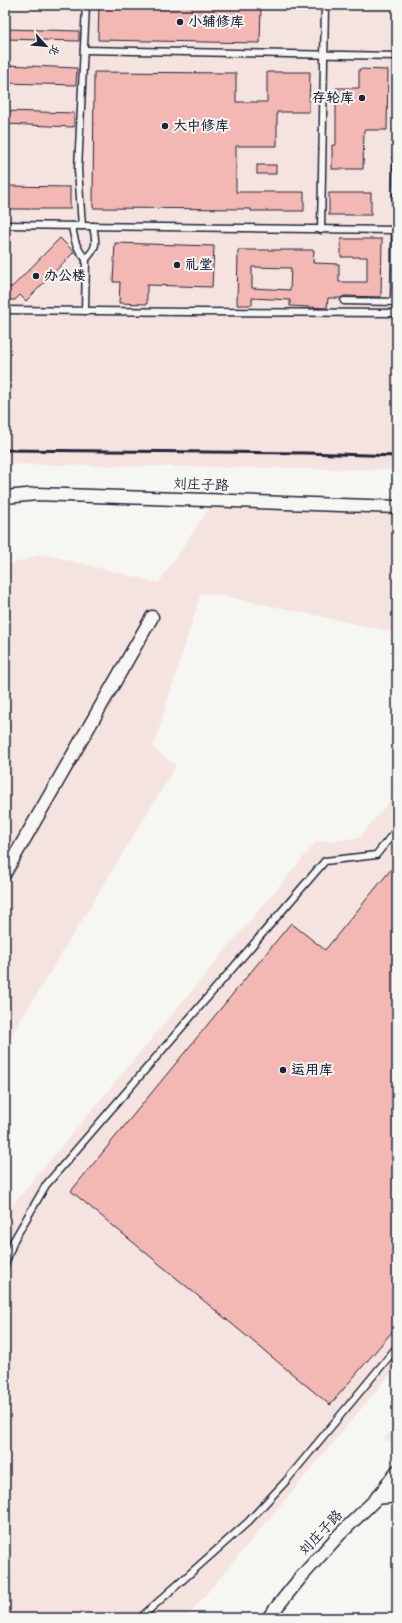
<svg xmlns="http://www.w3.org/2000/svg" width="402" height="1623" font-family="Kalam,'LXGW WenKai TC',sans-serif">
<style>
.built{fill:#f5e3df}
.building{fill:#f3b8b3;stroke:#22223b;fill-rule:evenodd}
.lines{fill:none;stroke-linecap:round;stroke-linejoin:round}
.service-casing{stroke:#22223b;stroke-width:9}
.minor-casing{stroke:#22223b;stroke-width:15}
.tertiary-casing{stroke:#22223b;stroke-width:18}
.service{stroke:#f6f6f2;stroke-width:6}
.minor{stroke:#f6f6f2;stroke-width:12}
.tertiary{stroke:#f6f6f2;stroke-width:15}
.rail{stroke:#22223b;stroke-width:3}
.poi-dot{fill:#22223b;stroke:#f6f6f2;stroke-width:1.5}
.labels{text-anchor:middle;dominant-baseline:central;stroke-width:4;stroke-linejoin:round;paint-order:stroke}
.poi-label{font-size:14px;font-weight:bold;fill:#22223b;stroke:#f6f6f2;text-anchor:start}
.street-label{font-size:14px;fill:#22223b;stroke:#f6f6f2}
</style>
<rect width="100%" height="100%" fill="#f6f6f2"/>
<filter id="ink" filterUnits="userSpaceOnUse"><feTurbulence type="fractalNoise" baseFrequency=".025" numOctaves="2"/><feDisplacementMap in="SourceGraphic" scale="8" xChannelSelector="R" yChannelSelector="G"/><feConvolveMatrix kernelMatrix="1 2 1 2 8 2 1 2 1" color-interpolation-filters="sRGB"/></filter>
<g filter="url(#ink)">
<g class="built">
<polygon points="5,5 397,5 397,470 5,464 5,308 306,308 5,306"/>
<polygon points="218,495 397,499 397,633 216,594 201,593 153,748 176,766 5,1046 5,566 43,554 159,583"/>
<polygon points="397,792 397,1366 186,1618 5,1618 5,1214 316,842 359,838"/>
<polygon points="397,1425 397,1444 384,1439"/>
</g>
<g class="building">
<polygon points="99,5 261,5 260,43 98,40"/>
<polygon points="5,29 79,31 79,41 5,39"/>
<polygon points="5,65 77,68 76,85 5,83"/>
<polygon points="359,69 388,70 387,130 364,130 363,169 332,169 332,145 336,145 336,88 359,88"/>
<polygon points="94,72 236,73 236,102 267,102 267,72 310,72 309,112 277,112 277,146 236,146 236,192 304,192 304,211 251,211 251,209 93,208"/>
<polygon points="5,111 74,113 74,127 5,124"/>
<rect x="257" y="165" width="19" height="9"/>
<polygon points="5,186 70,187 70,209 5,209"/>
<rect x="329" y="193" width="42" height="22"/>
<polygon points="60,238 74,252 26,301 20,295 15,300 5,300 5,287 12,287"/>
<path d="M341,239H382L381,297L344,296L341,298H328L327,308L290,306V300L252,298V305H237L238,250H314L313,263L339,264V282H367V257H341ZM252,267L291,268L290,290L252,288Z"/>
<polygon points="115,243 214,246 212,287 147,285 147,304 119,303 120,282 113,282"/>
<polygon points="397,862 397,1326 330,1405 71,1191 291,923 325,950"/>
</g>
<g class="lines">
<g class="service-casing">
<g id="service">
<polyline points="84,50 397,56"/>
<polyline points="5,225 395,230"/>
<path d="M72,226C74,239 76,249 86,259"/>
<polyline points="82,226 78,169 86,5"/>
<polyline points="321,230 325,5"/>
<polyline points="344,301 397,302"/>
<polyline points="394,302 397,146"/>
<polyline points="5,310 188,312 397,313"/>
<path d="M85,311L86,259C98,246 96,243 93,226"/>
<polyline points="5,1265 14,1240 46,1185 325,861 376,855 397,829"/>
<polyline points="140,1618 248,1522 286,1481 397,1347"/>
</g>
</g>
<g class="minor-casing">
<g id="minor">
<polyline points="5,497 37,494 397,507"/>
<polyline points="5,873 152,617"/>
<polyline points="268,1618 301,1577 339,1535 379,1496 397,1471"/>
</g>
</g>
<g class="tertiary-casing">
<polyline id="tertiary" points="379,1496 397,1495"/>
</g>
<use href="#service" class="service"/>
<use href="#minor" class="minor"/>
<use href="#tertiary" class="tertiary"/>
<polyline class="rail" points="5,450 306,453 397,456"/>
</g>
</g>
<g class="poi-dot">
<circle cx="180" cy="22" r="4"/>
<circle cx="362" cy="98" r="4"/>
<circle cx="165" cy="126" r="4"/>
<circle cx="177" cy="265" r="4"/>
<circle cx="36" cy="276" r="4"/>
<circle cx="283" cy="1070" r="4"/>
</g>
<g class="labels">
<g class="poi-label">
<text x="188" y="22">小辅修库</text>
<text x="354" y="98" text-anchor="end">存轮库</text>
<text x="173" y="126">大中修库</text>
<text x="185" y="265">礼堂</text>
<text x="44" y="276">办公楼</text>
<text x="291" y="1070">运用库</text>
</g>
<g class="street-label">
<text transform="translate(201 485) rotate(2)">刘庄子路</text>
<text transform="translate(321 1533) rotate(-47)">刘庄子路</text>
</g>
</g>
<rect width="402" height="1623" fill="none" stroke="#f6f6f2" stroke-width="20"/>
<rect x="10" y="10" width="382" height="1603" fill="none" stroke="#22223b" stroke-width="1.5" filter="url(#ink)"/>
<g transform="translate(46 46) rotate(117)" stroke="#f6f6f2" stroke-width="3" paint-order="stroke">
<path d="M0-3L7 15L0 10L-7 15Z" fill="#22223b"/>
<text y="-6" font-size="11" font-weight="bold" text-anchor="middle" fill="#22223b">北</text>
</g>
</svg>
